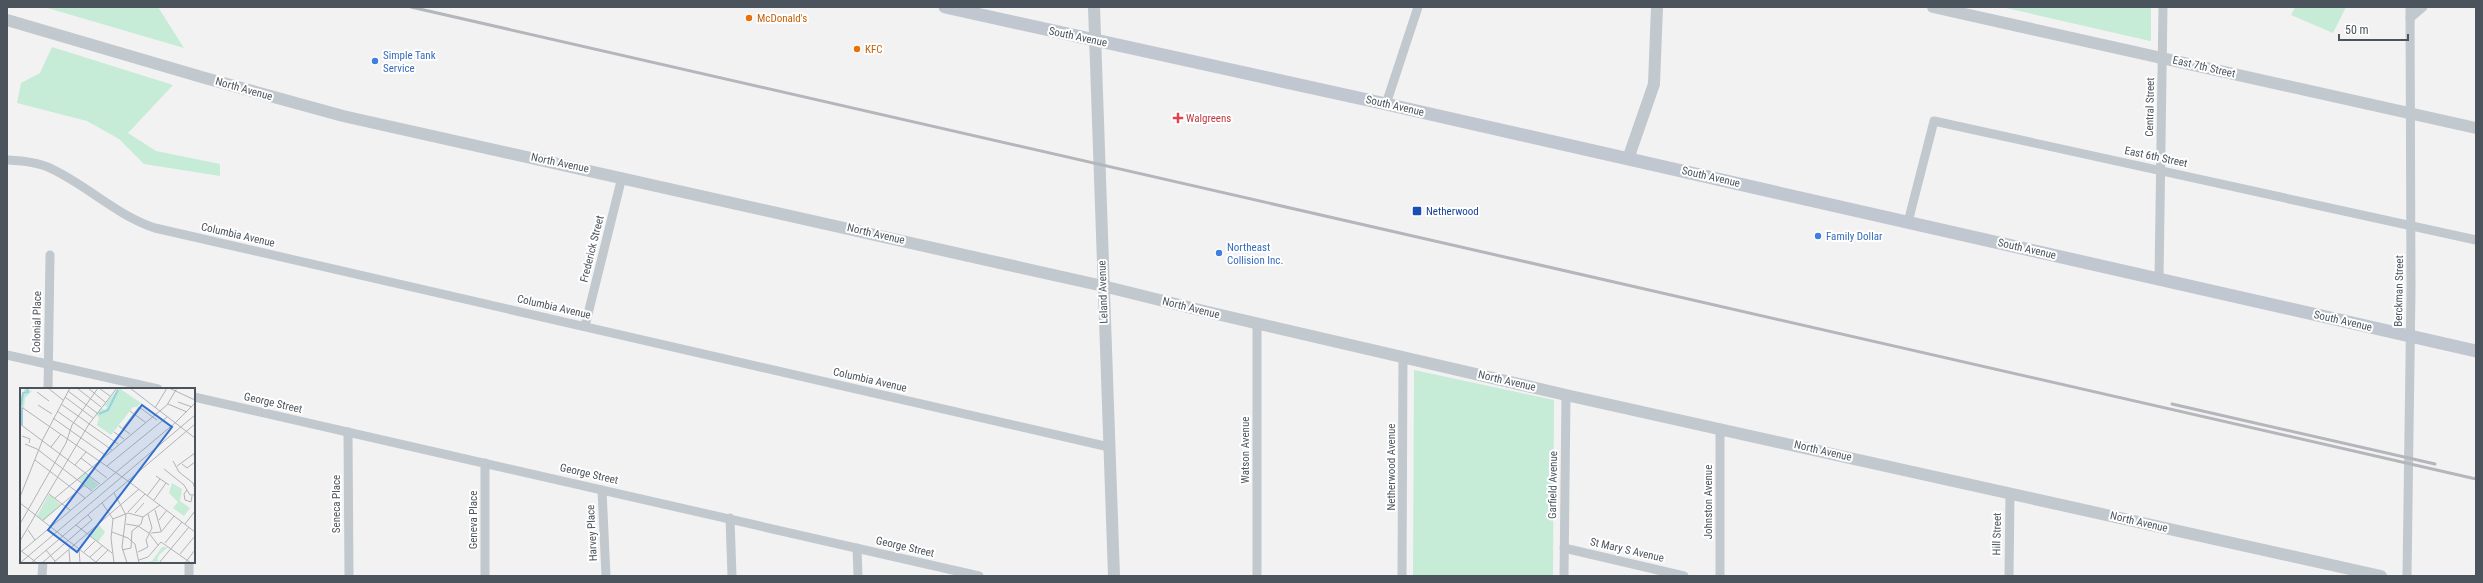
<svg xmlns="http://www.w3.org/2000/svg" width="2483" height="583" font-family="'Roboto Condensed',sans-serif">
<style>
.green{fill:#c6ebd6}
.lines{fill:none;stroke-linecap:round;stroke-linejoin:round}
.minor{stroke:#c1c8ce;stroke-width:9}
.tertiary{stroke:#c1c8ce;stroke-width:12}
.secondary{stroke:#c0c7d0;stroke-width:13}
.rail{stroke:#b4b6bb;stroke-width:3}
.food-dot{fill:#e8710a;stroke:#fff;stroke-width:1.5}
.shop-dot{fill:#3f7fe0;stroke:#fff;stroke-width:1.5}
.health-dot{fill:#e0444e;stroke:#fff;stroke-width:1.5}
.transit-dot{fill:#1a4fb4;stroke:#fff;stroke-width:1.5}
.labels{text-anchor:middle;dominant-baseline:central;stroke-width:4;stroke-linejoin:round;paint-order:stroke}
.food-label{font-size:11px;fill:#c56008;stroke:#fff;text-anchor:start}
.street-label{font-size:11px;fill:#4b545d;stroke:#fff}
.shop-label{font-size:11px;fill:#366cbe;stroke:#fff;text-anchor:start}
.health-label{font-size:11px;fill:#be3a42;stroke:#fff;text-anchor:start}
.transit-label{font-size:11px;fill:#164399;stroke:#fff;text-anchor:start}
.inset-river{fill:none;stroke:#99cfe2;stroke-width:2}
.inset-road{fill:none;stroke:#b0b3b6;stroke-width:1}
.view{fill:#316ece;fill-opacity:0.15;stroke:#316ece;stroke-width:2}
.inset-edge{fill:none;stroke:#4b545d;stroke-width:2}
</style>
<rect width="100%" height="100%" fill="#f3f2f2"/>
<g class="green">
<polygon points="44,7 158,7 184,48"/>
<polygon points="2002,7 2151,7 2151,41 2150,41"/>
<polygon points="2295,7 2346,7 2333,33 2291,15"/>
<polygon points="52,47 173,85 128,133 156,151 220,164 220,176 144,164 119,139 87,121 17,103 21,83 40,73"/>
<polygon points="1414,370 1554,400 1553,576 1413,576"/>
</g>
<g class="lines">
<g class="minor">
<polyline points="2410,18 2423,7"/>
<polyline points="1386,104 1418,7"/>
<path d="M7,160C22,161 39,162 52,169C88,186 116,215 155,228L1109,447"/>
<polyline points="1908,222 1934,121 2476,240"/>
<polyline points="2159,279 2163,7"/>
<polyline points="1257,323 1257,576"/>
<polyline points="585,326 622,177"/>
<polyline points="7,355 158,389"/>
<polyline points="48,389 50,255"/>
<polyline points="194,397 979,576"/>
<polyline points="1720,428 1720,576"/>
<polyline points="348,432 349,576"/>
<polyline points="602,490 606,576"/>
<polyline points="730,518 732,576"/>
<polyline points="857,548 858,576"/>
<polyline points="1564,548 1684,576"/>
<polyline points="189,562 189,576"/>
<polyline points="42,576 43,562"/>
<polyline points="485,576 485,463"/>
<polyline points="1402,576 1403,357"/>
<polyline points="1564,576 1566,395"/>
<polyline points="2009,576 2010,493"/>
<polyline points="2407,576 2411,289 2410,7"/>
</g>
<g class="tertiary">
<polyline points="1094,7 1114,576"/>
<polyline points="1933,7 2476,128"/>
<polyline points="7,20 205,78 343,116 1103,286 1208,312 1566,395 2381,576"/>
<polyline points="1628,159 1654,84 1657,7"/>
</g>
<polyline class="secondary" points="945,7 1386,104 2476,351"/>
<g class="rail">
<polyline points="411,7 2476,479"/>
<polyline points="2172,404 2435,464"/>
</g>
</g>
<g class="food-dot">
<circle cx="749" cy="18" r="4"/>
<circle cx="857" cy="49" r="4"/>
</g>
<g class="shop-dot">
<circle cx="375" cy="61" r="4"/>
<circle cx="1818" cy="236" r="4"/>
<circle cx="1219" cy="253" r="4"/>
</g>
<path class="health-dot" d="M1176 112h4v4h4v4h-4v4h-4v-4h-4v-4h4z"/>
<rect class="transit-dot" x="1412" y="206" width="10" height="10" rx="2"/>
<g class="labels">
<g class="food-label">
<text x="757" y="18">McDonald's</text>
<text x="865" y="49">KFC</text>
</g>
<g class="street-label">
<text transform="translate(1078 37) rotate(12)">South Avenue</text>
<text transform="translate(2204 67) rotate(13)">East 7th Street</text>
<text transform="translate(244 89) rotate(16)">North Avenue</text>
<text transform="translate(1395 106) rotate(13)">South Avenue</text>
<text transform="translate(2150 107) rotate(-89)">Central Street</text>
<text transform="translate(2156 157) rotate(12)">East 6th Street</text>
<text transform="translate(560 163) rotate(12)">North Avenue</text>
<text transform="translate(1711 177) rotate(13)">South Avenue</text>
<text transform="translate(876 234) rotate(13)">North Avenue</text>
<text transform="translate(238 235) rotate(13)">Columbia Avenue</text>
<text transform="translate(592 249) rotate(-76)">Frederick Street</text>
<text transform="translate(2027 249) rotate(13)">South Avenue</text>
<text transform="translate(2399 291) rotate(-89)">Berckman Street</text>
<text transform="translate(1103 292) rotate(-92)">Leland Avenue</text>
<text transform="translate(554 307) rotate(13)">Columbia Avenue</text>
<text transform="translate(1191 308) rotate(14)">North Avenue</text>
<text transform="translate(2343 321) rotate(13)">South Avenue</text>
<text transform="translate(37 322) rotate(-89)">Colonial Place</text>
<text transform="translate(870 380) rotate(13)">Columbia Avenue</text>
<text transform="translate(1507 381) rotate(13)">North Avenue</text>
<text transform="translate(273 403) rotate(13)">George Street</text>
<text transform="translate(1245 450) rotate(-90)">Watson Avenue</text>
<text transform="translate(1823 451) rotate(13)">North Avenue</text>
<text transform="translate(1391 467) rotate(-90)">Netherwood Avenue</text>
<text transform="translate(589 474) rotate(13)">George Street</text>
<text transform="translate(1553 485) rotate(-89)">Garfield Avenue</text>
<text transform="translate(1708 502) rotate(-90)">Johnston Avenue</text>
<text transform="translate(336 504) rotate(-90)">Seneca Place</text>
<text transform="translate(473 520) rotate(-90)">Geneva Place</text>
<text transform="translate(2139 522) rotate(13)">North Avenue</text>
<text transform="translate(592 533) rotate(-93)">Harvey Place</text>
<text transform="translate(1997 534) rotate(-89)">Hill Street</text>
<text transform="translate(905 547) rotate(13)">George Street</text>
<text transform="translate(1627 550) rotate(13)">St Mary S Avenue</text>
</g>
<g class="shop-label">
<text x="383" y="55">Simple Tank<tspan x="383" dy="13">Service</tspan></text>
<text x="1826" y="236">Family Dollar</text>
<text x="1227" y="247">Northeast<tspan x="1227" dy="13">Collision Inc.</tspan></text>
</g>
<g class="health-label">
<text x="1186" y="118">Walgreens</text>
</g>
<g class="transit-label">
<text x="1426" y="211">Netherwood</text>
</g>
</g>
<g transform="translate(20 388)">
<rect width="175" height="175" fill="#f3f2f2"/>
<path d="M5,0L12,3L5,10L4,20L0,17V11ZM99,0L121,15L117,19H113L91,47L77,37L79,30L76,26L81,20L85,22L87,19L84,17ZM65,85L79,97L72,102L58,91ZM152,95L162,101L160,113L170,120L164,128L153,120L158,114L149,105ZM29,106L41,117L23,133L17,128ZM79,137L85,144L78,154L68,146ZM142,159H148L140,166L137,171L139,173L124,175L132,173Z" fill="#c6ebd6"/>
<path class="inset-river" d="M1,18L3,5L8,4L7,0M2,20V37M79,26L88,22L98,2M0,58V72"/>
<path class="inset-road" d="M28,0L43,12M57,0L81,19M68,0L85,14M79,0L90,8M110,0L175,50M149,0L175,12M48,3L77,25M17,4L29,13M45,9L73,30M158,14L172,19M41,16L98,56M148,16L167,24M18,17L32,26M0,18L108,93L175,144M135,20L147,0M37,23L92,62M110,23L125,34M33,30L85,67M0,36L80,96M99,38L110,46M103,40L119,19L137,32M94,44L104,51M2,48L10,51L9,55M5,56L17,61L72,103M31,59L41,46M61,70L87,90M15,72L65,110M153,73L159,84L173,95L175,101M162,76L167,80L175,74M55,77L66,64M87,78L147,29M157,78L175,65M144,81L164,97L170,107H175M136,88L149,97M167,102L164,106L165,112L171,114L172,108M94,105L106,127L102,159L107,175M29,106L50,122M127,108L140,91M0,109L23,51L50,0M35,110L147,17L157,0M134,112L146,95M0,115L77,175M82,115L93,131L91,150L94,175M135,122L141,143M108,124L125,106M115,125L124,115M93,131L108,125L123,129M23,132L65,97M139,132L147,122M0,136L46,55L52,37L78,0M106,136L118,138L129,145L138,157M165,136L175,123M56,137L92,165M8,142L15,152M92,144L108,150L115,156L119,175M131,145L141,144L154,128M0,153L69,36L97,0M145,155L162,134M59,161L60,175M0,162L17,175M26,162L35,173M49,162L50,175M102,162L111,160L112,143L121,136L123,129L140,117M2,163L155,35L175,15M64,164L75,153M118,164L128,159L126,152L132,140L128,126M160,166L175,148M70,169L82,158M119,172L128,169L141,154L171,175M76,174L88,162M0,175L175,27M11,175L175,36M22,175L72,132L68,127M33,175L119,101M139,175L169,139M165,175L175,162"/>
<path class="view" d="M122,17L152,39L57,164L28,142Z"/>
<rect width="175" height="175" class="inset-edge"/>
</g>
<rect width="2483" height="583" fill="none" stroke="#4b545d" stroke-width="16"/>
<path d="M2339 34v6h69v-6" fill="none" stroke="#4b545d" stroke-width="2"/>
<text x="2345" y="34" font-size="12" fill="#4b545d" stroke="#ffffff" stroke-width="3" paint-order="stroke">50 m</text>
</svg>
